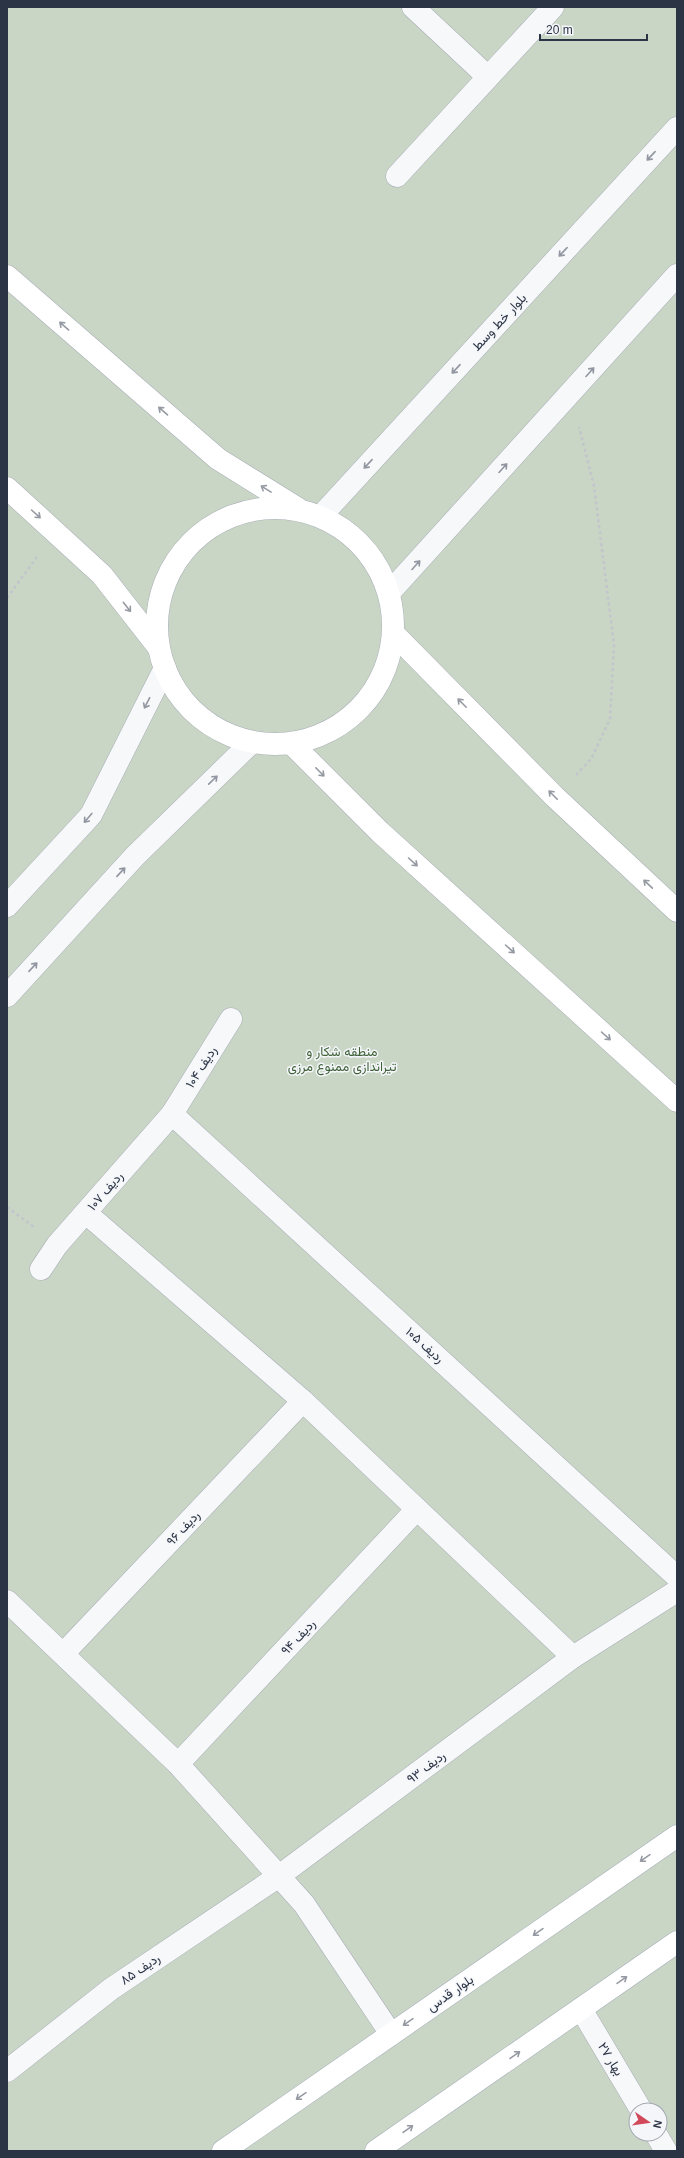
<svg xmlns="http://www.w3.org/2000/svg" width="684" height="2158" font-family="Helvetica,Vazirmatn,sans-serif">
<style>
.green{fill:#c9d6c5;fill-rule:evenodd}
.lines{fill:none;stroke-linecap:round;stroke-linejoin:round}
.minor-casing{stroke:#a9aeb7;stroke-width:23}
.tertiary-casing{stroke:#a9aeb7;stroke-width:23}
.secondary-casing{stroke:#a9aeb7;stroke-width:23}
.primary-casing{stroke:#a3abb8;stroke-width:23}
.path{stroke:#c2c5cb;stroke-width:2.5;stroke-dasharray:3 3;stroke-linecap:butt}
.minor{stroke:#f7f8fa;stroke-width:22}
.tertiary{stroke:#f7f8fa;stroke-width:22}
.secondary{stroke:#fff;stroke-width:22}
.primary{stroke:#fff;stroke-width:22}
.oneway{stroke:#9196a0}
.oneway2{stroke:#959aa2}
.labels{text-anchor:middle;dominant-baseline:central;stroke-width:3;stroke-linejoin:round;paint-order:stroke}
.street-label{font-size:13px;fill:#2b3445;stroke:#f4f6f9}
.park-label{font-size:13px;fill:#3f6138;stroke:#f4f6f9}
</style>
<rect width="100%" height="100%" fill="#e4e7ec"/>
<path class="green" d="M7,7H677V2151H7ZM636,2110H660V2134H636Z"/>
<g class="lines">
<g class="minor-casing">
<g id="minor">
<polyline points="413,7 488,77"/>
<polyline points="397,176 553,7"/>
<polyline points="172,1114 677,1577"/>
<polyline points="86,1213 303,1401 573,1657"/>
<polyline points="41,1269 57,1245 172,1114 231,1019"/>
<polyline points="7,1601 178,1764 304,1904 391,2034"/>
<polyline points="63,1654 303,1401"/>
<polyline points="178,1764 417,1509"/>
<polyline points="581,2009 641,2110"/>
<polyline points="7,2071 111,1989 279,1876 573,1657 677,1591"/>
<polyline points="656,2134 666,2151"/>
</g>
</g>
<g class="tertiary-casing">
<g id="tertiary">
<polyline points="321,516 677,128"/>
<polyline points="389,593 677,275"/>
<polyline points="7,906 91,815 165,668"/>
<polyline points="7,996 135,856 252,742"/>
</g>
</g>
<g class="secondary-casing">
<g id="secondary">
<polyline points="7,276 218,459 297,508"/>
<polyline points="7,488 102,575 159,648"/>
<circle cx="275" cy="626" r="118"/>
<polyline points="393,633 555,797 677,911"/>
<polyline points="292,744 380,832 677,1101"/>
</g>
</g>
<g class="primary-casing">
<g id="primary">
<polyline points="223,2151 677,1836"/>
<polyline points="376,2151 677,1942"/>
</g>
</g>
<g class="path">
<polyline points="7,598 37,557"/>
<polyline points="576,775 591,759 610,719 614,645 594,486 579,427"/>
<polyline points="7,1207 34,1227"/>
</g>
<use href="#minor" class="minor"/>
<use href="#tertiary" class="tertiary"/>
<use href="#secondary" class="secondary"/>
<use href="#primary" class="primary"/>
</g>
<defs><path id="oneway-shaft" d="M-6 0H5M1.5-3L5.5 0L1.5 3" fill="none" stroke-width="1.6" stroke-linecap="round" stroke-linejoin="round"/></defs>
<g class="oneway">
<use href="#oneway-shaft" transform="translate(651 156) rotate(133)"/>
<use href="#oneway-shaft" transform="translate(563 252) rotate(133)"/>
<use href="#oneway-shaft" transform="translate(456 369) rotate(133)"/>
<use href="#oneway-shaft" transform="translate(590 372) rotate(-48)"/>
<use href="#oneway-shaft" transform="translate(368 464) rotate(133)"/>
<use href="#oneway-shaft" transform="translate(503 468) rotate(-48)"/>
<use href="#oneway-shaft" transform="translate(416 565) rotate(-48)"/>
<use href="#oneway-shaft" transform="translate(147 703) rotate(117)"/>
<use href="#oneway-shaft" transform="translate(213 780) rotate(-44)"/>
<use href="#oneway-shaft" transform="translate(88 818) rotate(130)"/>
<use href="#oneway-shaft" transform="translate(121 872) rotate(-47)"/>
<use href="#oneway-shaft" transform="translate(33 967) rotate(-47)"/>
</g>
<g class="oneway2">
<use href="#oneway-shaft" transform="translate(64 326) rotate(-139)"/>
<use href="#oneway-shaft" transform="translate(163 411) rotate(-139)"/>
<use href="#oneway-shaft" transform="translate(266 489) rotate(-148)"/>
<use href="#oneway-shaft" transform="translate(36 514) rotate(42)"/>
<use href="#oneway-shaft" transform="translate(127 607) rotate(52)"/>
<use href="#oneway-shaft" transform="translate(462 703) rotate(-135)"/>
<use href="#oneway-shaft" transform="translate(320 772) rotate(45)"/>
<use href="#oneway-shaft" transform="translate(553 795) rotate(-135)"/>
<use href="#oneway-shaft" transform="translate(413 862) rotate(42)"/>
<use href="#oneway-shaft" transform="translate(648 884) rotate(-137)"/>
<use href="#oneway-shaft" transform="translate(510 949) rotate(42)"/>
<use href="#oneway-shaft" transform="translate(606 1036) rotate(42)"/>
<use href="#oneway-shaft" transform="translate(645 1858) rotate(145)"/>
<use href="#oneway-shaft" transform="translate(538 1932) rotate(145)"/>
<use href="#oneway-shaft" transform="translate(622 1980) rotate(-35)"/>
<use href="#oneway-shaft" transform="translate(408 2022) rotate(145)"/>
<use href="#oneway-shaft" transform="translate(515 2055) rotate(-35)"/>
<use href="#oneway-shaft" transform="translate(301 2096) rotate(145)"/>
<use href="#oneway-shaft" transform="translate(408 2129) rotate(-35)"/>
</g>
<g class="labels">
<g class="street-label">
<text transform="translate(499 322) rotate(-47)">بلوار خط وسط</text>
<text transform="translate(201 1067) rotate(-58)">ردیف ۱۰۴</text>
<text transform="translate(105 1191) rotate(-49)">ردیف ۱۰۷</text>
<text transform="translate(425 1345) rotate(42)">ردیف ۱۰۵</text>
<text transform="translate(183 1528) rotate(-47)">ردیف ۹۶</text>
<text transform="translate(298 1637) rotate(-47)">ردیف ۹۴</text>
<text transform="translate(426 1767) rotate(-37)">ردیف ۹۳</text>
<text transform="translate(140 1969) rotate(-34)">ردیف ۸۵</text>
<text transform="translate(450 1993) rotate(-35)">بلوار قدس</text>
<text transform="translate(611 2059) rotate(59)">بهار ۲۷</text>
</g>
<g class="park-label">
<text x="342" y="1051">منطقه شکار و<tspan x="342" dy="15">تیراندازی ممنوع مرزی</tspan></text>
</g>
</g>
<rect width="684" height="2158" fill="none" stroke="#2b3445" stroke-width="16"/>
<g transform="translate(648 2122) rotate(103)"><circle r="19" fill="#f4f6f9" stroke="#a4a8b1"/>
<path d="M0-3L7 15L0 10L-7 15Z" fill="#d1495b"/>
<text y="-6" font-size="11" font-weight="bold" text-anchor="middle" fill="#2b3445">N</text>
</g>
<path d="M540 34v6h107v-6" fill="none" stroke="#2b3445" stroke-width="2"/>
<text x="546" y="34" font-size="12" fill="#2b3445" stroke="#f4f6f9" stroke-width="3" paint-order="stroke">20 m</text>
</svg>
